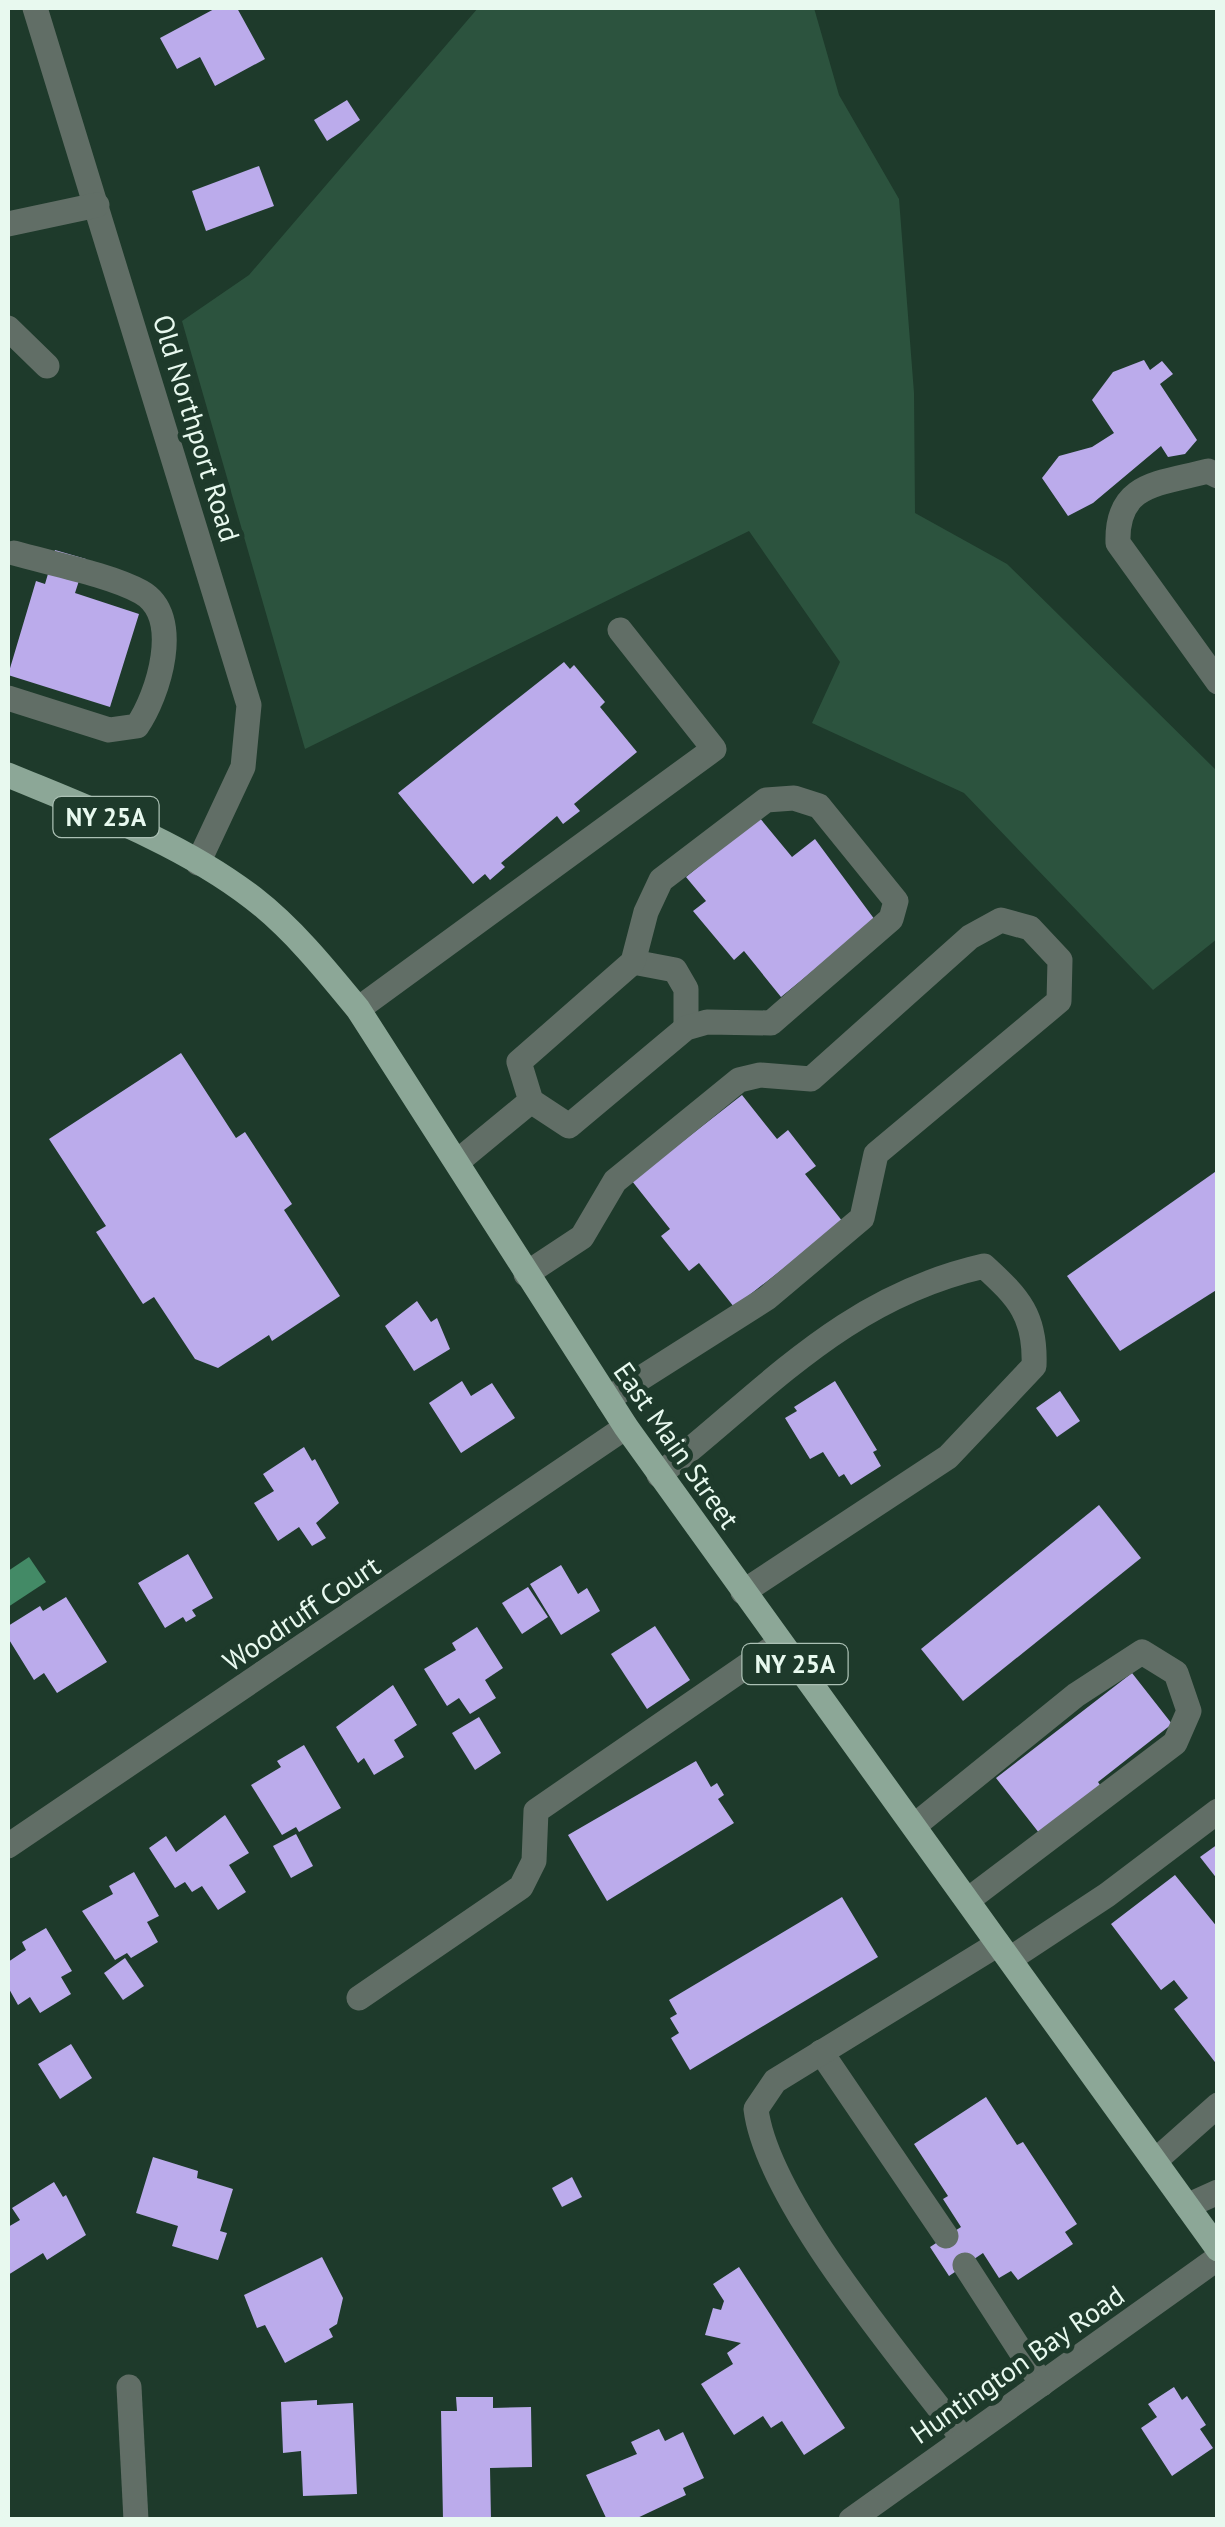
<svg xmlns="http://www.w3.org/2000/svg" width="1225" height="2527" font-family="'PT Sans',sans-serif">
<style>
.green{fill:#2c533e}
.water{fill:#438a66}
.building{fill:#bbabeb}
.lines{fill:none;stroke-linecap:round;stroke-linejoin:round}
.minor{stroke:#616e66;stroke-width:25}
.major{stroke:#8ca797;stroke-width:25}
.labels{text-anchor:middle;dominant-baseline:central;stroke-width:10;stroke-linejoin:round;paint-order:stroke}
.shield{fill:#1e3a2b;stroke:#abc0b4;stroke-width:2.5}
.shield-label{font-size:25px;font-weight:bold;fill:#e8f9ef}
.street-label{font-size:28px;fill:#e8f9ef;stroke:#1e3a2b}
</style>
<rect width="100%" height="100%" fill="#1e3a2b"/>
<polygon class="green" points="478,8 814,8 839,95 899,199 914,393 915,513 1007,564 1217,771 1217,939 1153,990 964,793 812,723 840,662 749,531 305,749 182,321 249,275"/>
<polygon class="water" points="29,1557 46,1582 8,1607 8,1571"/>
<g class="building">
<polygon points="216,8 237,8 265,59 215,86 200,57 177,69 160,38"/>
<polygon points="347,100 360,120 327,141 314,120"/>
<polygon points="259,166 274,206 206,231 192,191"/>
<polygon points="1144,360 1150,370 1162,361 1173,374 1160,384 1197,440 1185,454 1168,457 1161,446 1093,503 1068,516 1042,478 1059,456 1092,447 1114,433 1092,400 1113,372"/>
<polygon points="55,550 86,559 75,593 139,614 110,707 8,675 36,581 45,584"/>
<polygon points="564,662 570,669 574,665 605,702 600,707 637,752 574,804 580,811 563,824 557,816 501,863 505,867 490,880 485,874 473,884 398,793"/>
<polygon points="759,817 792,857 815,839 875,920 781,997 744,951 734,960 693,911 706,901 686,877"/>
<polygon points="181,1053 236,1138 245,1132 292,1204 284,1210 340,1296 272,1341 269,1335 218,1368 195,1359 154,1297 143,1304 96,1232 106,1226 49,1139"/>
<polygon points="742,1095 777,1139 788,1130 816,1166 805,1174 843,1222 734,1307 699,1263 689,1271 661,1236 670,1229 632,1181"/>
<polygon points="1215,1172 1218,1289 1120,1351 1067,1276"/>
<polygon points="417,1301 431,1322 437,1318 450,1349 414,1371 385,1326"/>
<polygon points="462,1381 471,1396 492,1383 515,1418 461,1453 429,1403"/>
<polygon points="835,1381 877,1450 873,1452 881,1466 851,1485 844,1474 839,1477 823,1452 810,1459 785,1418 797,1411 794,1407"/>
<polygon points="1060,1391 1080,1421 1057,1437 1036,1408"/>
<polygon points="304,1447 312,1461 315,1459 339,1503 316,1523 326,1538 312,1546 299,1527 278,1541 254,1503 274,1491 263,1474"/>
<polygon points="1099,1505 1141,1558 963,1701 921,1649"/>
<polygon points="188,1554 213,1598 192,1610 196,1616 186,1622 183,1617 165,1628 138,1583"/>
<polygon points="561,1565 578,1594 587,1588 600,1611 561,1635 530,1584"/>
<polygon points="528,1587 548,1617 522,1634 502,1603"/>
<polygon points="66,1597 107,1662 57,1693 44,1673 34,1680 8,1638 8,1626 40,1606 43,1611"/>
<polygon points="655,1626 690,1680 647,1709 611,1654"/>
<polygon points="477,1627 503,1668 485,1680 496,1698 470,1714 459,1698 447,1706 424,1669 456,1650 452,1643"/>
<polygon points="1132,1673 1172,1724 1098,1782 1104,1791 1043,1838 996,1778"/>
<polygon points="393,1685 417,1725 394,1740 404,1757 374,1775 364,1758 358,1763 336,1727"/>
<polygon points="479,1717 501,1753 475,1770 452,1733"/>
<polygon points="304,1745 341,1808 299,1832 296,1827 282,1835 251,1785 281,1767 277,1761"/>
<polygon points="696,1761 711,1787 717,1783 724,1795 718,1799 734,1823 607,1901 568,1835"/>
<polygon points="225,1815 249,1853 229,1865 246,1892 218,1910 202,1886 192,1892 185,1882 175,1888 149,1848 166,1836 176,1852"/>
<polygon points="296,1834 313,1866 291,1878 273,1846"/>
<polygon points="1218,1844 1218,1880 1200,1857"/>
<polygon points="134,1872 159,1916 147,1922 158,1942 131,1958 127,1953 115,1960 82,1911 113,1894 109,1886"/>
<polygon points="1175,1875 1218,1928 1218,2066 1174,2009 1188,1998 1174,1980 1161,1990 1111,1924"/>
<polygon points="842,1897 878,1957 690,2070 671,2038 679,2033 670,2018 677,2014 669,2000"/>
<polygon points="46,1928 72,1971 61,1977 71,1994 40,2013 30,1997 18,2005 8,1987 8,1962 26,1950 22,1942"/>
<polygon points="125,1958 144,1986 123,2000 104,1973"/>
<polygon points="71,2044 92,2078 60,2099 38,2064"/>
<polygon points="986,2097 1017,2145 1023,2142 1077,2224 1065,2232 1073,2244 1018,2280 1011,2271 999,2278 983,2253 949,2276 930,2247 961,2227 943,2199 948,2196 914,2144"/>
<polygon points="153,2157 198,2171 197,2178 233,2189 220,2231 227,2233 218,2260 172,2246 178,2226 136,2213"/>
<polygon points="572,2177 582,2197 562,2207 552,2188"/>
<polygon points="54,2182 63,2197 66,2195 86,2235 47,2260 43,2253 8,2275 8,2227 20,2220 12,2208"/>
<polygon points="322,2257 343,2298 337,2324 329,2329 333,2337 285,2363 265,2325 257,2328 244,2295"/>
<polygon points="739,2267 845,2428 804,2455 782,2421 771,2428 763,2416 734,2435 701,2384 733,2364 727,2353 741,2343 705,2335 713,2308 721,2310 724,2301 713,2284"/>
<polygon points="1174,2387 1182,2400 1187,2396 1206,2425 1200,2429 1213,2448 1172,2476 1141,2428 1157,2417 1148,2404"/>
<polygon points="456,2397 493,2397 493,2408 531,2407 532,2467 490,2468 491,2520 443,2520 441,2411 457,2411"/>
<polygon points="317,2400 317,2405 353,2403 357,2494 303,2496 301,2451 283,2453 281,2402"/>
<polygon points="659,2429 665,2441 683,2432 704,2478 683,2488 686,2495 633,2520 607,2520 586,2475 637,2454 631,2442"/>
</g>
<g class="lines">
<g class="minor">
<polyline points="35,8 249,705 243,767 198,863"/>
<polyline points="8,224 97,205"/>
<polyline points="8,328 47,366"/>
<path d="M1218,476L1208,471C1160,484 1116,482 1118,543L1218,682"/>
<path d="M8,698L109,730L137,726C158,696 184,616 141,592C111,575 49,563 14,553"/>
<polyline points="633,962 675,970 686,989 686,1028"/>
<polyline points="358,1009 714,749 620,630"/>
<polyline points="457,1162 531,1101 519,1062 633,962 646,912 661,880 766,800 794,798 819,806 896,901 891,919 771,1023 707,1022 686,1028 569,1126 531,1101"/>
<polyline points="526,1274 582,1237 615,1181 739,1080 760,1075 811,1079 970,937 1001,920 1030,928 1060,960 1059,1001 876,1154 862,1218 767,1298 608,1399"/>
<path d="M659,1475C768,1389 844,1298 984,1266C1019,1298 1036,1316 1034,1366L948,1457L743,1592"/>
<polyline points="914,1826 1076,1695 1142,1652 1176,1673 1189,1711 1175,1743 968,1900"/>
<polyline points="8,1846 626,1427"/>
<polyline points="1010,1959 1107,1895 1218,1811"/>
<polyline points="359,1998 521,1887 534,1861 536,1811 780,1643"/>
<polyline points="821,2052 946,2236"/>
<polyline points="1155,2161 1218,2105"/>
<polyline points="1187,2206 1218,2192"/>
<polyline points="965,2265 1042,2384"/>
<polyline points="129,2387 136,2520"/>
<path d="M963,2439C905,2362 767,2201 756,2109L775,2081L998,1944"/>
<polyline points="851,2520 1218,2258"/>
</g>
<path class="major" d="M8,775C90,809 182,843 253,898C293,929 326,970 358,1009L626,1427L1218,2249"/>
</g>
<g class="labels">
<g class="shield">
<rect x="53.5" y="797" width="105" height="40" rx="8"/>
<rect x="742.5" y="1644" width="105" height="40" rx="8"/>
</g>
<g class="shield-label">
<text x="106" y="817">NY 25A</text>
<text x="795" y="1664">NY 25A</text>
</g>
<g class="street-label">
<text transform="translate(197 428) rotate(73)">Old Northport Road</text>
<text transform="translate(677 1445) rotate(55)">East Main Street</text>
<text transform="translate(301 1613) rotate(-34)">Woodruff Court</text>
<text transform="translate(1017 2364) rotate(-35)">Huntington Bay Road</text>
</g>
</g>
<rect width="1225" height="2527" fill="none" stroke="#e8f9ef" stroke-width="20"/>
</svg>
